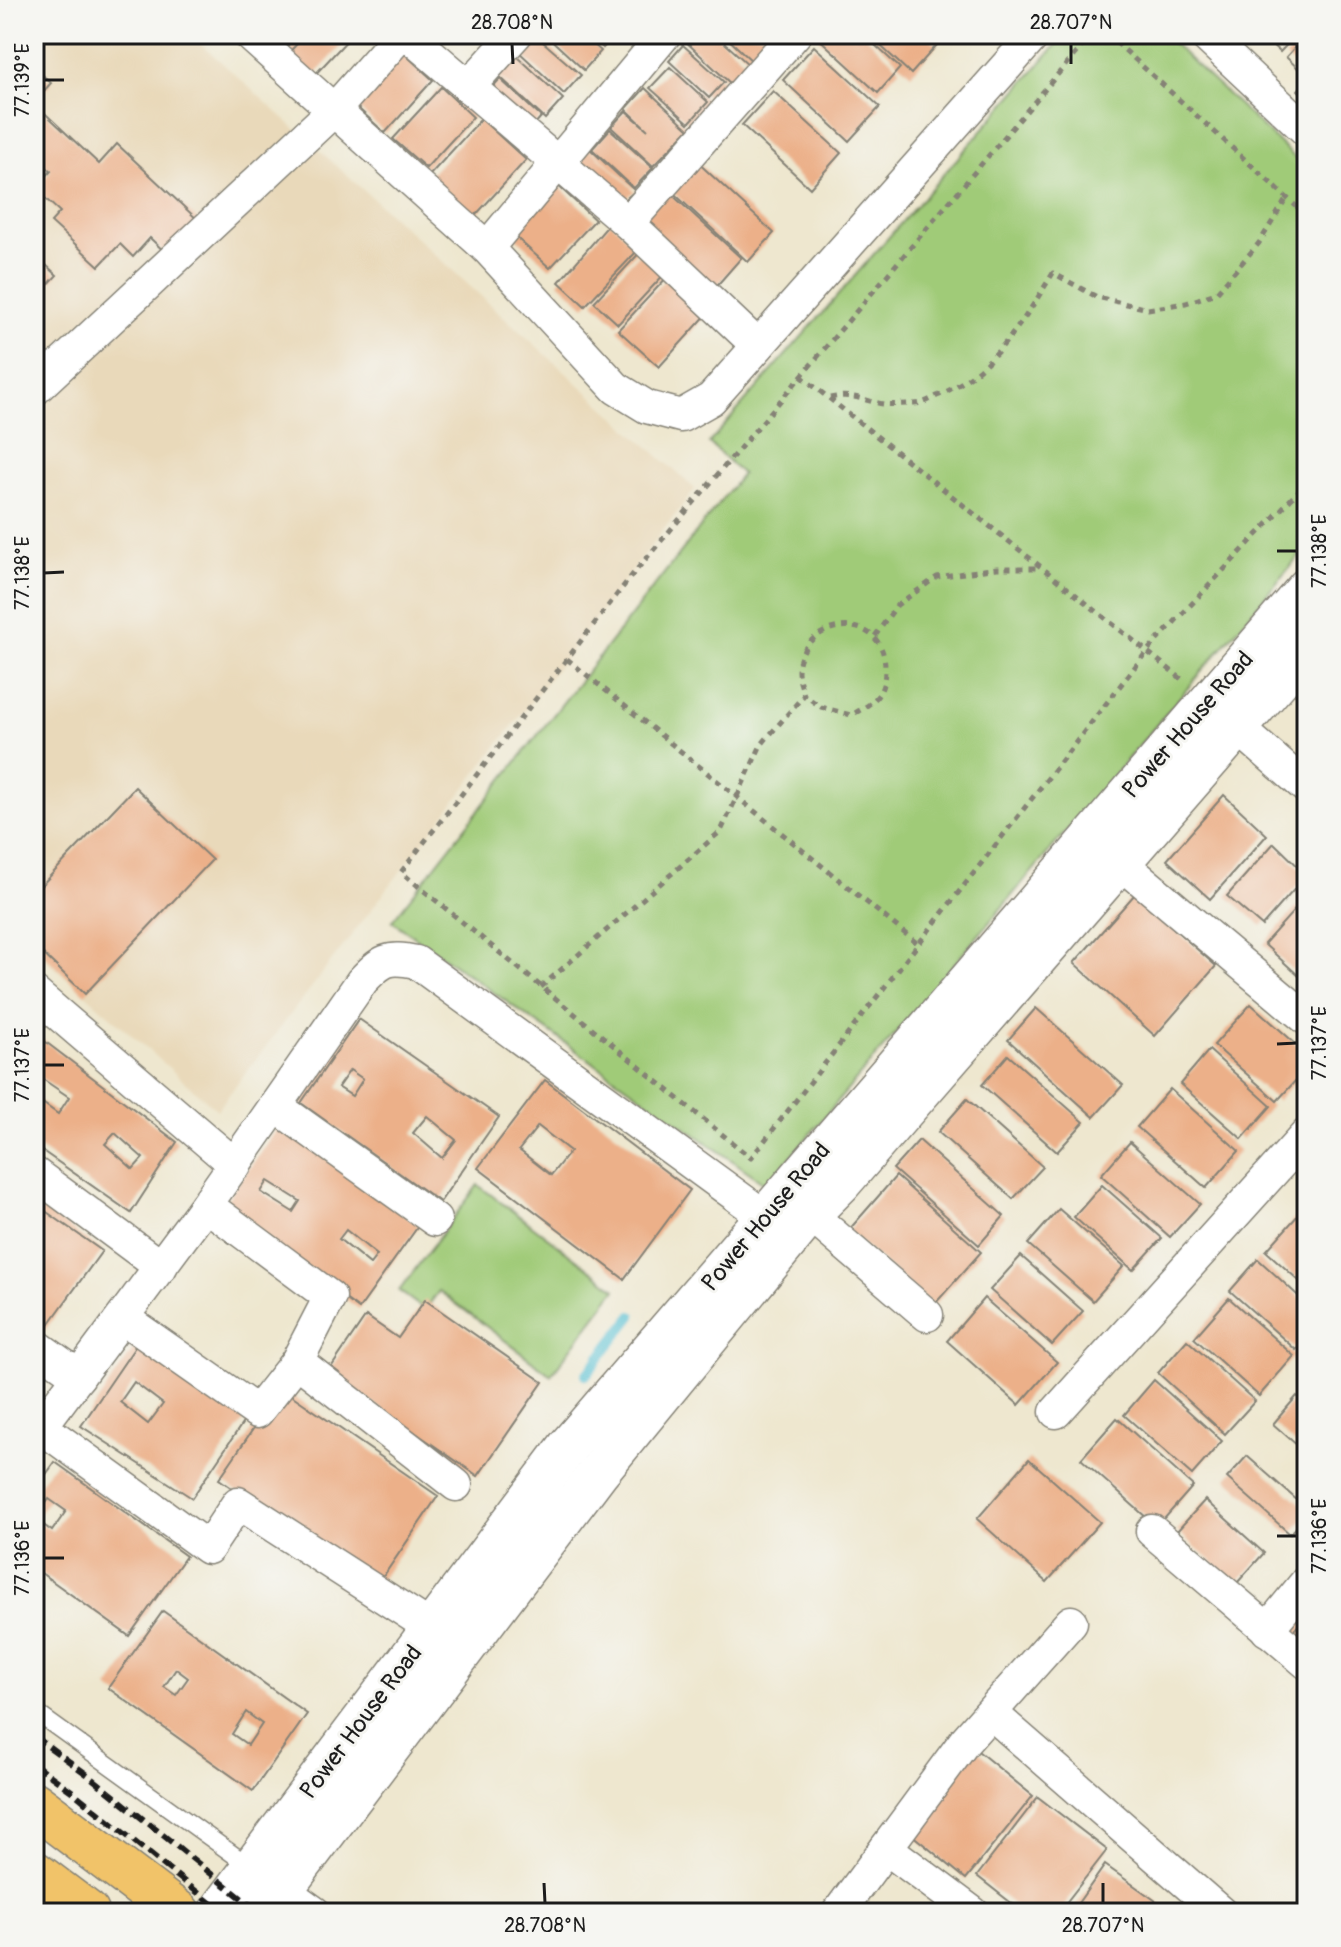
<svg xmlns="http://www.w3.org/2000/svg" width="1341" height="1947" font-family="Pangolin,sans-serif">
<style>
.built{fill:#e9d9ba}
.green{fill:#a0cb78;stroke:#5e744a;stroke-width:2}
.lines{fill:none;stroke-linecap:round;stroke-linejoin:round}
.stream{stroke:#55bfd1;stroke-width:10}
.building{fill:#ecb089;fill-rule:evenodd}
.service-casing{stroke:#858276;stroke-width:19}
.minor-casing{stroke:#858276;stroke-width:35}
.tertiary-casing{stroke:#858276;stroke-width:43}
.trunk-casing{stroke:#858276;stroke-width:47}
.path{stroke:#858276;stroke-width:5;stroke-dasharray:6 6;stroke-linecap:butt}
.service{stroke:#fff;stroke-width:16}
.minor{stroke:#fff;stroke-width:32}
.tertiary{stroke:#fff;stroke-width:40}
.trunk{stroke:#f1c369;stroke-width:44}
.rail{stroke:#1c1c1c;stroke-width:6;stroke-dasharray:12 6;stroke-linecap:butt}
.ticks{fill:none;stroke:#1c1c1c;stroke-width:3}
.labels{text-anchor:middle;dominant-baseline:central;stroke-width:6;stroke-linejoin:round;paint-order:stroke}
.street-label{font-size:24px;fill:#1c1c1c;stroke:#f6f6f2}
.neatline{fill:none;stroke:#1c1c1c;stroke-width:3}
.ticks-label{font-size:20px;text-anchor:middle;fill:#1c1c1c}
</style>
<rect width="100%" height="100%" fill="#f6f6f2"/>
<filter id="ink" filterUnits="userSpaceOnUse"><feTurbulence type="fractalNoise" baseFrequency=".0125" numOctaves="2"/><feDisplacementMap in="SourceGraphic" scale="16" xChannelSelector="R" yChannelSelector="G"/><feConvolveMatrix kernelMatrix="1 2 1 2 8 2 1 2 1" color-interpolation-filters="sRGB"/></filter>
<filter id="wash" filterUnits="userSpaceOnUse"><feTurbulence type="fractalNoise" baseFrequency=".006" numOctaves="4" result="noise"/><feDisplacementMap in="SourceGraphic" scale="32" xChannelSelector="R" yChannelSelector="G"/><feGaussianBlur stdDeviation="1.8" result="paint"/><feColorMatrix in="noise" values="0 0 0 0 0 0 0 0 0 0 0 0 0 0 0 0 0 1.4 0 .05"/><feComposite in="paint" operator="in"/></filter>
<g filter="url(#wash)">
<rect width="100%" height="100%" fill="#eee7cf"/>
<polygon class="built" points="34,34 190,34 695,489 217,1110 34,949"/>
<g class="green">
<polygon points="1066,34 1163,34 1307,169 1307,547 767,1185 392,921 742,474 709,443"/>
<polygon points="478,1185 616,1289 551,1375 439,1291 425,1310 399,1291"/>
</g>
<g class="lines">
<polyline class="stream" points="586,1375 632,1316"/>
</g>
<g id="blocks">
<g class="building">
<polygon points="256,34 298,34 279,55"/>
<polygon points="306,34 353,34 309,81 284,58"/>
<polygon points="534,34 581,75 564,94 518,51"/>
<polygon points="545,34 582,34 601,51 584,70"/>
<polygon points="588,34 616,34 603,48"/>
<polygon points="687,34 715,34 749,65 731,84 683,39"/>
<polygon points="723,34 762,34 771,42 753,62"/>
<polygon points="814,34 863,34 900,68 878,93"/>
<polygon points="868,34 926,34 937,45 911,74"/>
<polygon points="1260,34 1297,34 1280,52"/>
<polygon points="1307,34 1307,70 1304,74 1286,57"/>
<polygon points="683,45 724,82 709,98 669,61"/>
<polygon points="396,46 433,80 385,133 348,99"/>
<polygon points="814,46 880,107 849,141 783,80"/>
<polygon points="517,56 563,99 545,119 499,76"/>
<polygon points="34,67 51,83 34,102"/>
<polygon points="670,67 708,102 689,123 650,88"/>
<polygon points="500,79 541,117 527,133 485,95"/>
<polygon points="1307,80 1307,99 1298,90"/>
<polygon points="441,87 473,117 426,168 393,139"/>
<polygon points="645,88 689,129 653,166 611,127 626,111 648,130 626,109"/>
<polygon points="773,91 841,153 810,188 742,125"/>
<polygon points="34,103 99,164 117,144 200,222 169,256 150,238 133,257 120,244 99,266 51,222 60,212 35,189 51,171 34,156"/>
<polygon points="481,119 526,160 473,218 428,177"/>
<polygon points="610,129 653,168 634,188 592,149"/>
<polygon points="589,148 635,191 622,202 578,162"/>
<polygon points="694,159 774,233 748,262 667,187"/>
<polygon points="553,181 595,220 550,268 508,230"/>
<polygon points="668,191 741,258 713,290 639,223"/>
<polygon points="611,222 638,250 585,306 559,282"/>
<polygon points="644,248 668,270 618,324 594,302"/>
<polygon points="34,254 57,275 34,300"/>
<polygon points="669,275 709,312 659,367 618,330"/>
<polygon points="135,787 212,860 85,994 34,945 34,893"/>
<polygon points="1224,795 1267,835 1210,899 1167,860"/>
<polygon points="1274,843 1307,875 1262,926 1227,896"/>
<polygon points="1135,894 1216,966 1155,1036 1074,963"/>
<polygon points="1307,896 1307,967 1299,976 1264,944"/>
<polygon points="1251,1004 1307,1054 1307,1068 1277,1101 1214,1045"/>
<polygon points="1036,1008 1123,1085 1094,1117 1008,1040"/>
<path d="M359,1019L499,1117L440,1202L301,1103ZM350,1070L363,1079L352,1096L338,1087ZM427,1116L456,1140L442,1158L413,1133Z"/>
<path d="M34,1033L177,1142L131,1213L34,1145V1097L58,1114L69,1097L41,1078L34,1087ZM115,1133L143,1158L133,1169L105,1144Z"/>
<polygon points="1209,1050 1271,1106 1242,1139 1180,1084"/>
<polygon points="1008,1055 1084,1122 1057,1152 982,1085"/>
<path d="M545,1080L690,1190L624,1279L478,1168ZM538,1126L570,1151L551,1175L519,1150Z"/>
<polygon points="1170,1089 1239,1151 1206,1188 1137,1127"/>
<polygon points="967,1099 1043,1167 1013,1199 938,1132"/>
<path d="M280,1125L419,1225L359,1309L221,1208ZM268,1181L300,1201L293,1212L261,1192ZM346,1230L377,1255L370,1264L339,1239Z"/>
<polygon points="919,1140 1004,1216 979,1245 893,1169"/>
<polygon points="1130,1142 1200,1204 1170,1237 1101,1175"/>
<polygon points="896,1176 981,1252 933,1306 848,1231"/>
<polygon points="1102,1185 1162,1238 1133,1270 1074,1217"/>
<polygon points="34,1203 102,1251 39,1338 34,1335 34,1267 39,1261 34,1257"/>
<polygon points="1059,1209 1124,1266 1093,1301 1028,1244"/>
<polygon points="1300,1213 1307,1219 1307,1288 1266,1251"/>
<polygon points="1021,1256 1083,1311 1052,1345 990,1290"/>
<polygon points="1258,1259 1307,1304 1307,1338 1296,1350 1230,1291"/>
<polygon points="984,1298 1057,1362 1019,1405 947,1341"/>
<polygon points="1229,1298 1294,1356 1259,1396 1194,1338"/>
<polygon points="425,1300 543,1382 478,1476 328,1372 366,1316 398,1338"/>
<polygon points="1187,1340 1255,1401 1225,1434 1158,1373"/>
<path d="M137,1344L248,1415L192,1498L81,1426ZM134,1382L163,1404L148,1424L120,1402Z"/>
<polygon points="1154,1380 1222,1441 1192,1475 1124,1415"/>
<polygon points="281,1388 438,1496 376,1587 219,1479"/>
<polygon points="1297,1396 1307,1404 1307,1454 1273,1424"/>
<polygon points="1117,1418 1193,1486 1157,1527 1081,1459"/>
<polygon points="1247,1456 1307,1509 1307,1516 1290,1534 1227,1478"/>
<polygon points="1029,1459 1100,1522 1047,1582 977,1519"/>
<path d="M55,1462L186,1556L129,1636L34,1568V1491ZM49,1499L66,1511L52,1531L35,1519Z"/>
<polygon points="1205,1500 1264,1553 1237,1583 1177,1531"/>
<path d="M163,1611L307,1714L253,1791L108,1688ZM176,1669L188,1678L176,1695L164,1687ZM246,1712L262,1724L248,1745L232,1734Z"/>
<polygon points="1307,1615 1307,1652 1289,1636"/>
<polygon points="973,1747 1033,1796 966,1879 905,1829"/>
<polygon points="1038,1797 1107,1850 1058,1913 1024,1913 977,1876"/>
<polygon points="1105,1865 1173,1913 1071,1913"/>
</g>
</g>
</g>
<g filter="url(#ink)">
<use href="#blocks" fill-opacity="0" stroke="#858276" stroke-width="2"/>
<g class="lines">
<g class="service-casing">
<polyline id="service" points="34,1711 252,1868"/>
</g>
<g class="minor-casing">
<g id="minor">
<polyline points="249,34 487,248 616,388 647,407 681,416 711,399 1035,34"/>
<polyline points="407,34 628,223 758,346"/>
<polyline points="1204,34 1307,131"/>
<polyline points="468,87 516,34"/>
<polyline points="628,223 795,34"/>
<polyline points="487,248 665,34"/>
<polyline points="34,390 334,110 401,34"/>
<polyline points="1219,711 1307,788"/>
<polyline points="1120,862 1307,1019"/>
<polyline points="34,993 235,1165"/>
<polyline points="277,1107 435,1220"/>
<polyline points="34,1173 161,1267"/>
<polyline points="793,1200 927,1315"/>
<polyline points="123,1318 257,1412 297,1361 330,1297 206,1205"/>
<polyline points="34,1344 79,1376"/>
<polyline points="297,1361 456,1485"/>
<polyline points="1056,1412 1307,1134"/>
<polyline points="41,1427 208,1548 238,1503 432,1628"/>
<path d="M34,1436L206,1205L362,981C382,960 388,956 416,962L767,1218L781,1231"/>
<polyline points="1152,1531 1307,1663"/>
<polyline points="1267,1630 1307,1581"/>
<polyline points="991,1713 1221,1913"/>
<polyline points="886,1848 973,1913"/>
<polyline points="266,1878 315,1913"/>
<polyline points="838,1913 965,1741 1071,1622"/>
</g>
</g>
<g class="tertiary-casing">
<g id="tertiary">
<polyline points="218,1913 570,1444 1307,588"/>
<polyline points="265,1913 599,1471 811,1213 841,1183 1307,648"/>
</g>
</g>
<g class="trunk-casing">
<g id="trunk">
<polyline points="34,1804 178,1913"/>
<polyline points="34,1873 87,1913"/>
</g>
</g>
<g class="path">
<polyline points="1092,34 633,574 401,872 751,1158 1148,650 1307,482"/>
<polyline points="1107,34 1307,216"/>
<polyline points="801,376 1183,680"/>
<path d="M830,398C852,393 862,400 883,404C893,405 904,404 914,404C923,404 929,400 937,396C992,372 1023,322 1053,273L1097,297L1148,309L1186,303L1216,293L1259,243L1287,198"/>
<polyline points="875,636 897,605 937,577 997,568 1040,568"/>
<polyline points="567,659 918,944"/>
<path d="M541,987L721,831L761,745L804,695C802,688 798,678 798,671C800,618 885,607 885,668C885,695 874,703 851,715L821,707L804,695"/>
</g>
<use href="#service" class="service"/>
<use href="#minor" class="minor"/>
<use href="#tertiary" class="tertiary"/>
<use href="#trunk" class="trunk"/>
<g class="rail">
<polyline points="34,1736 88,1775 260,1913"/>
<polyline points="34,1764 73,1792 223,1913"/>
</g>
</g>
</g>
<path class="ticks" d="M512,44L513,64M1071,44V64M44,80H64M1277,551H1297M44,573L64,572M1277,1044L1297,1043M44,1065H64M1277,1536H1297M44,1558H64M544,1883L545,1903M1103,1883V1903"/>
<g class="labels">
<g class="street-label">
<text transform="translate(1188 725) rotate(-49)">Power House Road</text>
<text transform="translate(766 1217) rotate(-50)">Power House Road</text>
<text transform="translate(361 1722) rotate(-53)">Power House Road</text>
</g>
</g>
<rect width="1341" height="1947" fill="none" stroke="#f6f6f2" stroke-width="88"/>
<rect x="44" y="44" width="1253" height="1859" class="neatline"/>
<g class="ticks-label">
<text x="512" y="29">28.708°N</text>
<text x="1071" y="29">28.707°N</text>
<text transform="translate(22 80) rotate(-90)" y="7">77.139°E</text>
<text transform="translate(1319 551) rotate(-90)" y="7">77.138°E</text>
<text transform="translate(22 573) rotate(-90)" y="7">77.138°E</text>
<text transform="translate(1319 1043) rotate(-90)" y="7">77.137°E</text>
<text transform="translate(22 1065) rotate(-90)" y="7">77.137°E</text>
<text transform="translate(1319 1536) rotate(-90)" y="7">77.136°E</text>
<text transform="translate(22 1558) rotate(-90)" y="7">77.136°E</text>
<text x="545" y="1932">28.708°N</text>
<text x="1103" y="1932">28.707°N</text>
</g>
</svg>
